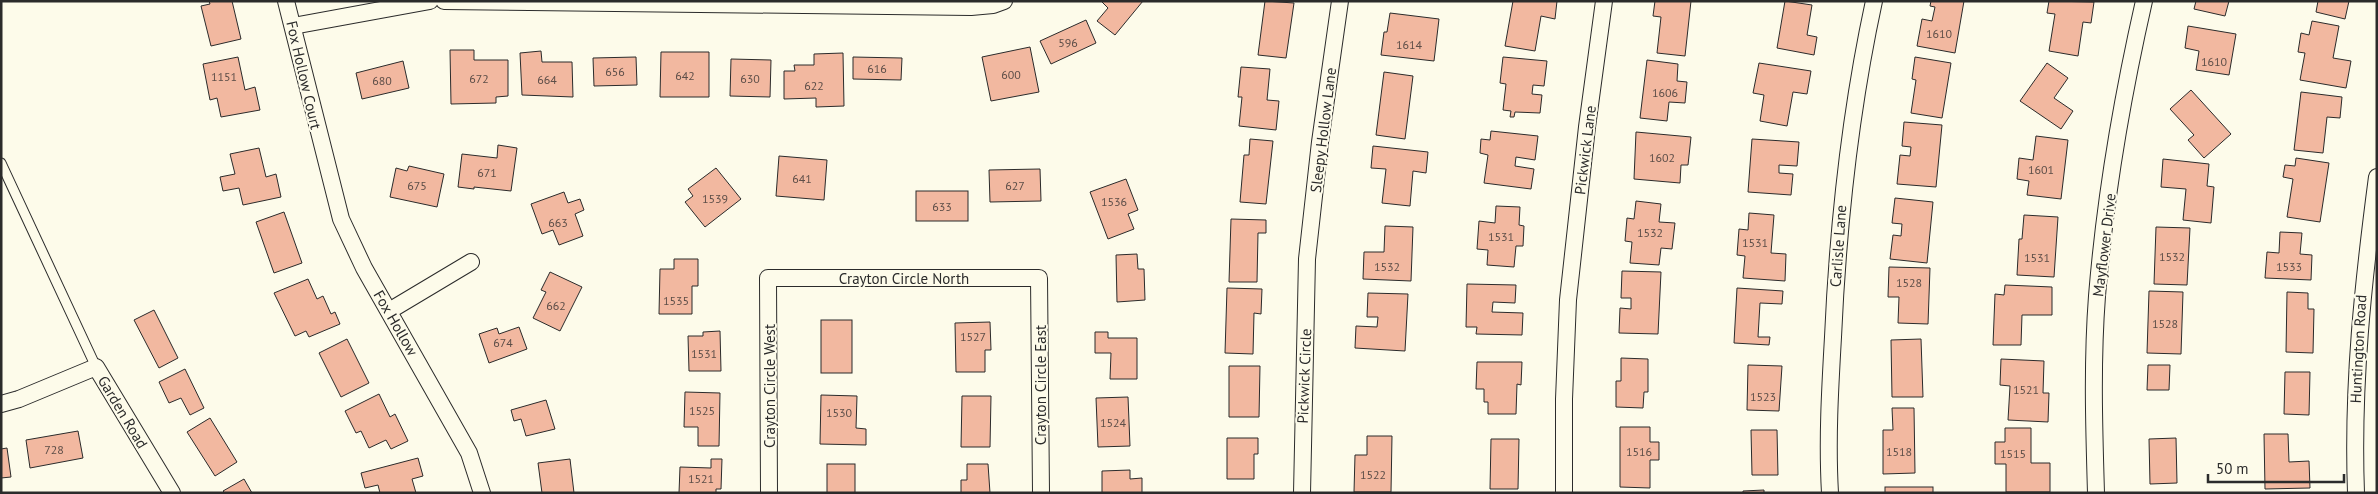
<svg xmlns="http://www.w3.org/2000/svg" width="2378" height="494" font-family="'PT Sans',sans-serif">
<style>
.building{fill:#f2b8a0;stroke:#2b2b2b}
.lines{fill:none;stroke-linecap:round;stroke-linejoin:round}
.lane-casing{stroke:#2b2b2b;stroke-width:11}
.street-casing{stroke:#2b2b2b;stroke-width:18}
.lane{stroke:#fdfbea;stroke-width:9}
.street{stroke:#fdfbea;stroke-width:16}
.labels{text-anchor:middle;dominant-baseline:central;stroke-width:4;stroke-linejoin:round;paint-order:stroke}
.number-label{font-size:12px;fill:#5d4e48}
.street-label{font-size:15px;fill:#2b2b2b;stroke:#fdfbea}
</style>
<rect width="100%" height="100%" fill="#fdfbea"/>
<g class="building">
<polygon points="209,1 232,1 241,39 211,46 201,6 210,4"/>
<polygon points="1143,1 1115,35 1097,21 1108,8 1101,1"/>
<polygon points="1265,1 1294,3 1286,58 1258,55"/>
<polygon points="1513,1 1557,1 1555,19 1541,16 1535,51 1505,46"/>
<polygon points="1655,1 1691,1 1685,56 1657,53 1661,17 1653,16"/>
<polygon points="1785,1 1812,5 1807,35 1817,37 1814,55 1777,48"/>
<polygon points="1931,1 1964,1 1955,53 1917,46 1922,19 1932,21 1935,7 1930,6"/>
<polygon points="2049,1 2094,2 2091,23 2083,22 2078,56 2049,51 2055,14 2047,13"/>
<polygon points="2196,1 2229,1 2225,16 2194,9"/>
<polygon points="2318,1 2349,1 2345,19 2316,12"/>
<polygon points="1390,13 1439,19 1434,61 1381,55 1384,32 1387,32"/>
<polygon points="1086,20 1096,43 1051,64 1040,41"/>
<polygon points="2312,21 2339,26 2333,58 2351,61 2346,88 2300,80 2305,53 2298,52 2301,33 2309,35"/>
<polygon points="2188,26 2236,34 2229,75 2196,70 2199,51 2185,48"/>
<polygon points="1030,47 1039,92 991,101 982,57"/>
<polygon points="450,50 474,50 474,60 508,60 508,96 496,97 496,103 451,104"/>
<polygon points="541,51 542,62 572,62 573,97 522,95 520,53"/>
<polygon points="661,52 709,52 709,97 660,97"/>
<polygon points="843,53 844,106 816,107 816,98 784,99 784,71 795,71 794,65 814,65 814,54"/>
<polygon points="238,57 245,90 255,87 260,110 221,117 217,98 210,100 203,64"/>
<polygon points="636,57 637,85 594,86 593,58"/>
<polygon points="853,57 902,58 901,80 853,79"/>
<polygon points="1503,57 1547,61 1544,86 1533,85 1532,94 1542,95 1540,113 1515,112 1514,117 1510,117 1511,111 1503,110 1506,84 1500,83"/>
<polygon points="1915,57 1951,63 1942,118 1911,113 1916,80 1912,79"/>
<polygon points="731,59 771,60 770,97 730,96"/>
<polygon points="1647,60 1678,64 1677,81 1687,82 1685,103 1669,102 1667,121 1640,118"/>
<polygon points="403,61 409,88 362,99 356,73"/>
<polygon points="1759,63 1811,71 1807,94 1793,92 1787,126 1760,121 1764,95 1753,93"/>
<polygon points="2047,63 2068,78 2054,98 2073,111 2061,129 2020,101"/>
<polygon points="1241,67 1270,69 1267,100 1279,101 1276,130 1239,126 1242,97 1238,97"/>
<polygon points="1384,72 1413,76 1405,139 1376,135"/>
<polygon points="2191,90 2231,134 2204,158 2188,140 2194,135 2170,109"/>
<polygon points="2301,92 2342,97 2340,118 2327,117 2323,153 2294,150"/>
<polygon points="1904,122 1942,125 1936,187 1897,184 1900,155 1910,156 1911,147 1902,146"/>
<polygon points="1491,131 1538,136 1535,160 1516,157 1515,166 1534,169 1531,189 1484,183 1488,155 1480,153 1481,139 1490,140"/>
<polygon points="1636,132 1691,137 1688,165 1681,165 1680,183 1634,179"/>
<polygon points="2036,136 2068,140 2061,199 2027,195 2029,181 2017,179 2019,158 2033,160"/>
<polygon points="1250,139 1273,141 1266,204 1240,202 1244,155 1249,155"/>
<polygon points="1752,139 1799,142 1797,166 1779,165 1779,173 1793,174 1791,195 1748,192"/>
<polygon points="498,145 517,148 511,191 474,187 474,189 458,187 462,154 497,158"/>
<polygon points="1373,146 1428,152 1426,173 1413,171 1410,206 1382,203 1386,169 1371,168"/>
<polygon points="259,148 266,177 276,174 281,197 243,205 239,188 223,191 220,177 235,174 230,154"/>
<polygon points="779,156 827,160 824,200 776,196"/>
<polygon points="2296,158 2329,163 2320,222 2287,217 2293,179 2283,177 2285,165 2295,166"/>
<polygon points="2163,159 2209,164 2207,186 2214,187 2211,223 2183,220 2186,189 2161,187"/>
<polygon points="409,166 444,174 437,207 390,197 396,168 407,171"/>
<polygon points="716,168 741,199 705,227 685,202 693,196 688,189"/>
<polygon points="1040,169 1041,201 990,202 989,170"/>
<polygon points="1126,179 1138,210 1128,214 1134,229 1108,239 1090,192"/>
<rect x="916" y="191" width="52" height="30"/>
<polygon points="564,192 568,203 580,199 584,210 575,214 583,236 559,245 553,230 542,234 531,204"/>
<polygon points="1895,198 1933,202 1927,263 1890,259 1893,235 1901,236 1902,224 1892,223"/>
<polygon points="1636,201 1661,204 1659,222 1675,223 1672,249 1661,248 1659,265 1630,263 1632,242 1625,241 1627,218 1634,219"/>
<polygon points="1496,206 1520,207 1519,225 1524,226 1523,246 1516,246 1514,267 1487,265 1488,250 1477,249 1479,221 1495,223"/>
<polygon points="284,212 302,263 274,273 256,222"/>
<polygon points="1749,213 1774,215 1771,253 1786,254 1785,281 1743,278 1745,256 1737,255 1739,229 1748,230"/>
<polygon points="2024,215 2058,217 2054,277 2017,275 2019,239 2022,239"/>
<polygon points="1231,219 1266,220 1266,233 1258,233 1257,282 1229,282"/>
<polygon points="1385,226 1413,227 1411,281 1363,279 1364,252 1384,252"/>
<polygon points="2156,227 2190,228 2187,285 2154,284"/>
<polygon points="2280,232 2302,233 2300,254 2312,255 2311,280 2265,278 2267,252 2279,253"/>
<polygon points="1137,254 1138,269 1144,269 1145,300 1117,302 1116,255"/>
<polygon points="674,259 698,259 698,286 692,286 692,314 659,314 660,269 674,269"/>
<polygon points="1889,267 1930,268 1928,324 1898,323 1899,297 1888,297"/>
<polygon points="1622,271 1661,272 1658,334 1619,333 1620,308 1631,309 1631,298 1621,298"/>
<polygon points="550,272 582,287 560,331 533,318 546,292 541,290"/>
<polygon points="308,279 317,299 323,296 331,314 335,312 340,324 309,337 306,331 295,336 274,293"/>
<polygon points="1467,284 1516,285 1515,303 1493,302 1492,312 1523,313 1522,335 1476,334 1477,327 1466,327"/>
<polygon points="2005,285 2052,287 2052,315 2022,315 2021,345 1993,345 1995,294 2004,295"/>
<polygon points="1227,288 1262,289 1261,314 1254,313 1253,354 1225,353"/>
<polygon points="1737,288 1783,291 1782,304 1760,303 1758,337 1770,337 1769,345 1734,343"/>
<polygon points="2149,291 2183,292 2181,354 2147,353"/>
<polygon points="2287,292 2308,293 2308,309 2314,309 2313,353 2286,352"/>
<polygon points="1368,293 1408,294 1405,351 1355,348 1356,326 1377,327 1378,317 1367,317"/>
<polygon points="154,310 178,358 159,368 134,320"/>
<rect x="821" y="320" width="31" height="53"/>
<polygon points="990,322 991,350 985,350 985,372 956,372 955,323"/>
<polygon points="519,327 527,349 489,363 479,334 497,328 499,334"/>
<polygon points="720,331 721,371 689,371 688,336 703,336 703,332"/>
<polygon points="1095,332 1108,332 1108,338 1137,338 1137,379 1110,379 1111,353 1095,353"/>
<polygon points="347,339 369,383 341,397 319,353"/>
<polygon points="1921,339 1923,397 1892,397 1891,340"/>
<polygon points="1621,358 1648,359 1648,392 1644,392 1643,408 1616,407 1616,381 1621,381"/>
<polygon points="2001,359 2044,361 2043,393 2049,393 2048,422 2008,420 2010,386 2000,385"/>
<polygon points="1477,362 1522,362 1521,385 1517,384 1516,414 1488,414 1488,402 1484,402 1484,389 1476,389"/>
<polygon points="1748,365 1782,366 1779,411 1747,410"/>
<polygon points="2148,365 2170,365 2169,390 2147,390"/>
<polygon points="1229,366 1260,366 1259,417 1229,417"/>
<polygon points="185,369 204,408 190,415 181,398 169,403 159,382"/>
<polygon points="2285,372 2310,372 2309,415 2284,414"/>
<polygon points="685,392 720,393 719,446 698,446 698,427 684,427"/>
<polygon points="379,394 390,417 395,414 408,441 391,449 386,440 369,448 361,431 356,433 345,411"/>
<polygon points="821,395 857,396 856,428 866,429 866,445 820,444"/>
<polygon points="962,396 991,396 990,447 961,447"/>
<polygon points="1128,397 1130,446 1098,447 1096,398"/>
<polygon points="546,400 555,429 526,436 521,419 514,421 511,410"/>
<polygon points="1892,408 1914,408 1915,473 1883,474 1883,430 1893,430"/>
<polygon points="210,418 237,462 215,476 187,432"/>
<polygon points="1620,427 1650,427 1650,442 1659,442 1659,460 1650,460 1650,488 1620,487"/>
<polygon points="2005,428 2031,428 2031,463 2050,463 2050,492 2006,492 2006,464 1995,464 1995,442 2005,442"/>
<polygon points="1751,430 1777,430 1778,475 1752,475"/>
<polygon points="78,431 83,458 30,468 26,440"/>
<polygon points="2264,434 2288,434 2289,462 2309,461 2310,488 2265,489"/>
<polygon points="1367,436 1392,436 1391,492 1354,492 1355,455 1367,455"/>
<polygon points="1227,438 1258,438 1258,454 1254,454 1254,479 1227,479"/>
<polygon points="2176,438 2177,483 2150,484 2149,439"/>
<polygon points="1491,439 1519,439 1518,489 1490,489"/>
<polygon points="7,448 11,477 1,478 1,449"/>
<polygon points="418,458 423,476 412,479 416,493 380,493 378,485 365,488 361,473"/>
<polygon points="570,459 574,493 542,493 538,463"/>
<polygon points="711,459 722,459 721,489 716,489 716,493 679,493 680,467 711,468"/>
<rect x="827" y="464" width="28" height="29"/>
<polygon points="967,464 988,464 990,493 961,493 961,480 967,480"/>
<polygon points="1130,470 1130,479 1142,478 1142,493 1102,493 1102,471"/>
<polygon points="244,479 252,493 225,493 223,491"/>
<rect x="1885" y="487" width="48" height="6"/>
<polygon points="1764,490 1764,493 1743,493 1743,491"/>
</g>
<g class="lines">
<g class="lane-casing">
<polyline id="lane" points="1,163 96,367"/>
</g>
<g class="street-casing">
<g id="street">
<polyline points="286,1 341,219 364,268 469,453 482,493"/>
<polyline points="444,1 971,7 993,5 1004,1"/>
<polyline points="293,26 430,1"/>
<polyline points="389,311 471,262"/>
<polyline points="1,404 19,399 96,367 172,493"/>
<polyline points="769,493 768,278 1039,278 1041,493"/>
<polyline points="1302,493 1307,259 1320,142 1340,1"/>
<polyline points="1564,493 1564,399 1568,300 1587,127 1604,1"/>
<path d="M1830,493C1827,441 1830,389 1833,337C1838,224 1850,112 1874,1"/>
<path d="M2096,493C2094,427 2092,362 2097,296C2105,197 2122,98 2144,1"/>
<path d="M2356,493C2352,385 2363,283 2377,177"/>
</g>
</g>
<use href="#lane" class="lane"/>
<use href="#street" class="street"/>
</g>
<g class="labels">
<g class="number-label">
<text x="1939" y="33">1610</text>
<text x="1068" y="42">596</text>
<text x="1409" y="44">1614</text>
<text x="2214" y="61">1610</text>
<text x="877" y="68">616</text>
<text x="615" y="71">656</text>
<text x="1011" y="74">600</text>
<text x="685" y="75">642</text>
<text x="224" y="76">1151</text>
<text x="479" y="78">672</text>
<text x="750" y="78">630</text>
<text x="547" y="79">664</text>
<text x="382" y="80">680</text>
<text x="814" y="85">622</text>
<text x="1665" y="92">1606</text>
<text x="1662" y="157">1602</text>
<text x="2041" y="169">1601</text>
<text x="487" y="172">671</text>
<text x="802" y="178">641</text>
<text x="417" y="185">675</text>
<text x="1015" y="185">627</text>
<text x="715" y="198">1539</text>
<text x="1114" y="201">1536</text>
<text x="942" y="206">633</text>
<text x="558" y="222">663</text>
<text x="1650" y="232">1532</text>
<text x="1501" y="236">1531</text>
<text x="1755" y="242">1531</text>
<text x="2172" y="256">1532</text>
<text x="2037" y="257">1531</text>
<text x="1387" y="266">1532</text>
<text x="2289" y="266">1533</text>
<text x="1909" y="282">1528</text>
<text x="676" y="300">1535</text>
<text x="556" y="305">662</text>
<text x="2165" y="323">1528</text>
<text x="973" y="336">1527</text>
<text x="503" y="342">674</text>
<text x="704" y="353">1531</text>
<text x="2026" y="389">1521</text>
<text x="1763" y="396">1523</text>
<text x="702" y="410">1525</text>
<text x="839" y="412">1530</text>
<text x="1113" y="422">1524</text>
<text x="54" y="449">728</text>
<text x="1639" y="451">1516</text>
<text x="1899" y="451">1518</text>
<text x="2013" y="453">1515</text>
<text x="1373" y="474">1522</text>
<text x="701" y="478">1521</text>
</g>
<g class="street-label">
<text transform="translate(304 75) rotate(77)">Fox Hollow Court</text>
<text transform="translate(1323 130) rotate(-83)">Sleepy Hollow Lane</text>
<text transform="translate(1585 150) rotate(-83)">Pickwick Lane</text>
<text transform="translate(2104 245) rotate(-83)">Mayflower Drive</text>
<text transform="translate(1838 246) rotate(-86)">Carlisle Lane</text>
<text x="904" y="278">Crayton Circle North</text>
<text transform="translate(396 323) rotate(60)">Fox Hollow</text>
<text transform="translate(2358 349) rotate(-87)">Huntington Road</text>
<text transform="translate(1304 376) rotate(-88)">Pickwick Circle</text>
<text transform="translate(1040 385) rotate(-90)">Crayton Circle East</text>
<text transform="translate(769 386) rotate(-90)">Crayton Circle West</text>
<text transform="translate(123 412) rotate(59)">Garden Road</text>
</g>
</g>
<rect width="2378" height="494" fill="none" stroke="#2b2b2b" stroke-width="5"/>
<path d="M2208 474v8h136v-8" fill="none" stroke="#2b2b2b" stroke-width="2.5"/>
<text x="2216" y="474" font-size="15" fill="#2b2b2b" stroke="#fdfbea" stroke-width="4" paint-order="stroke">50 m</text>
</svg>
